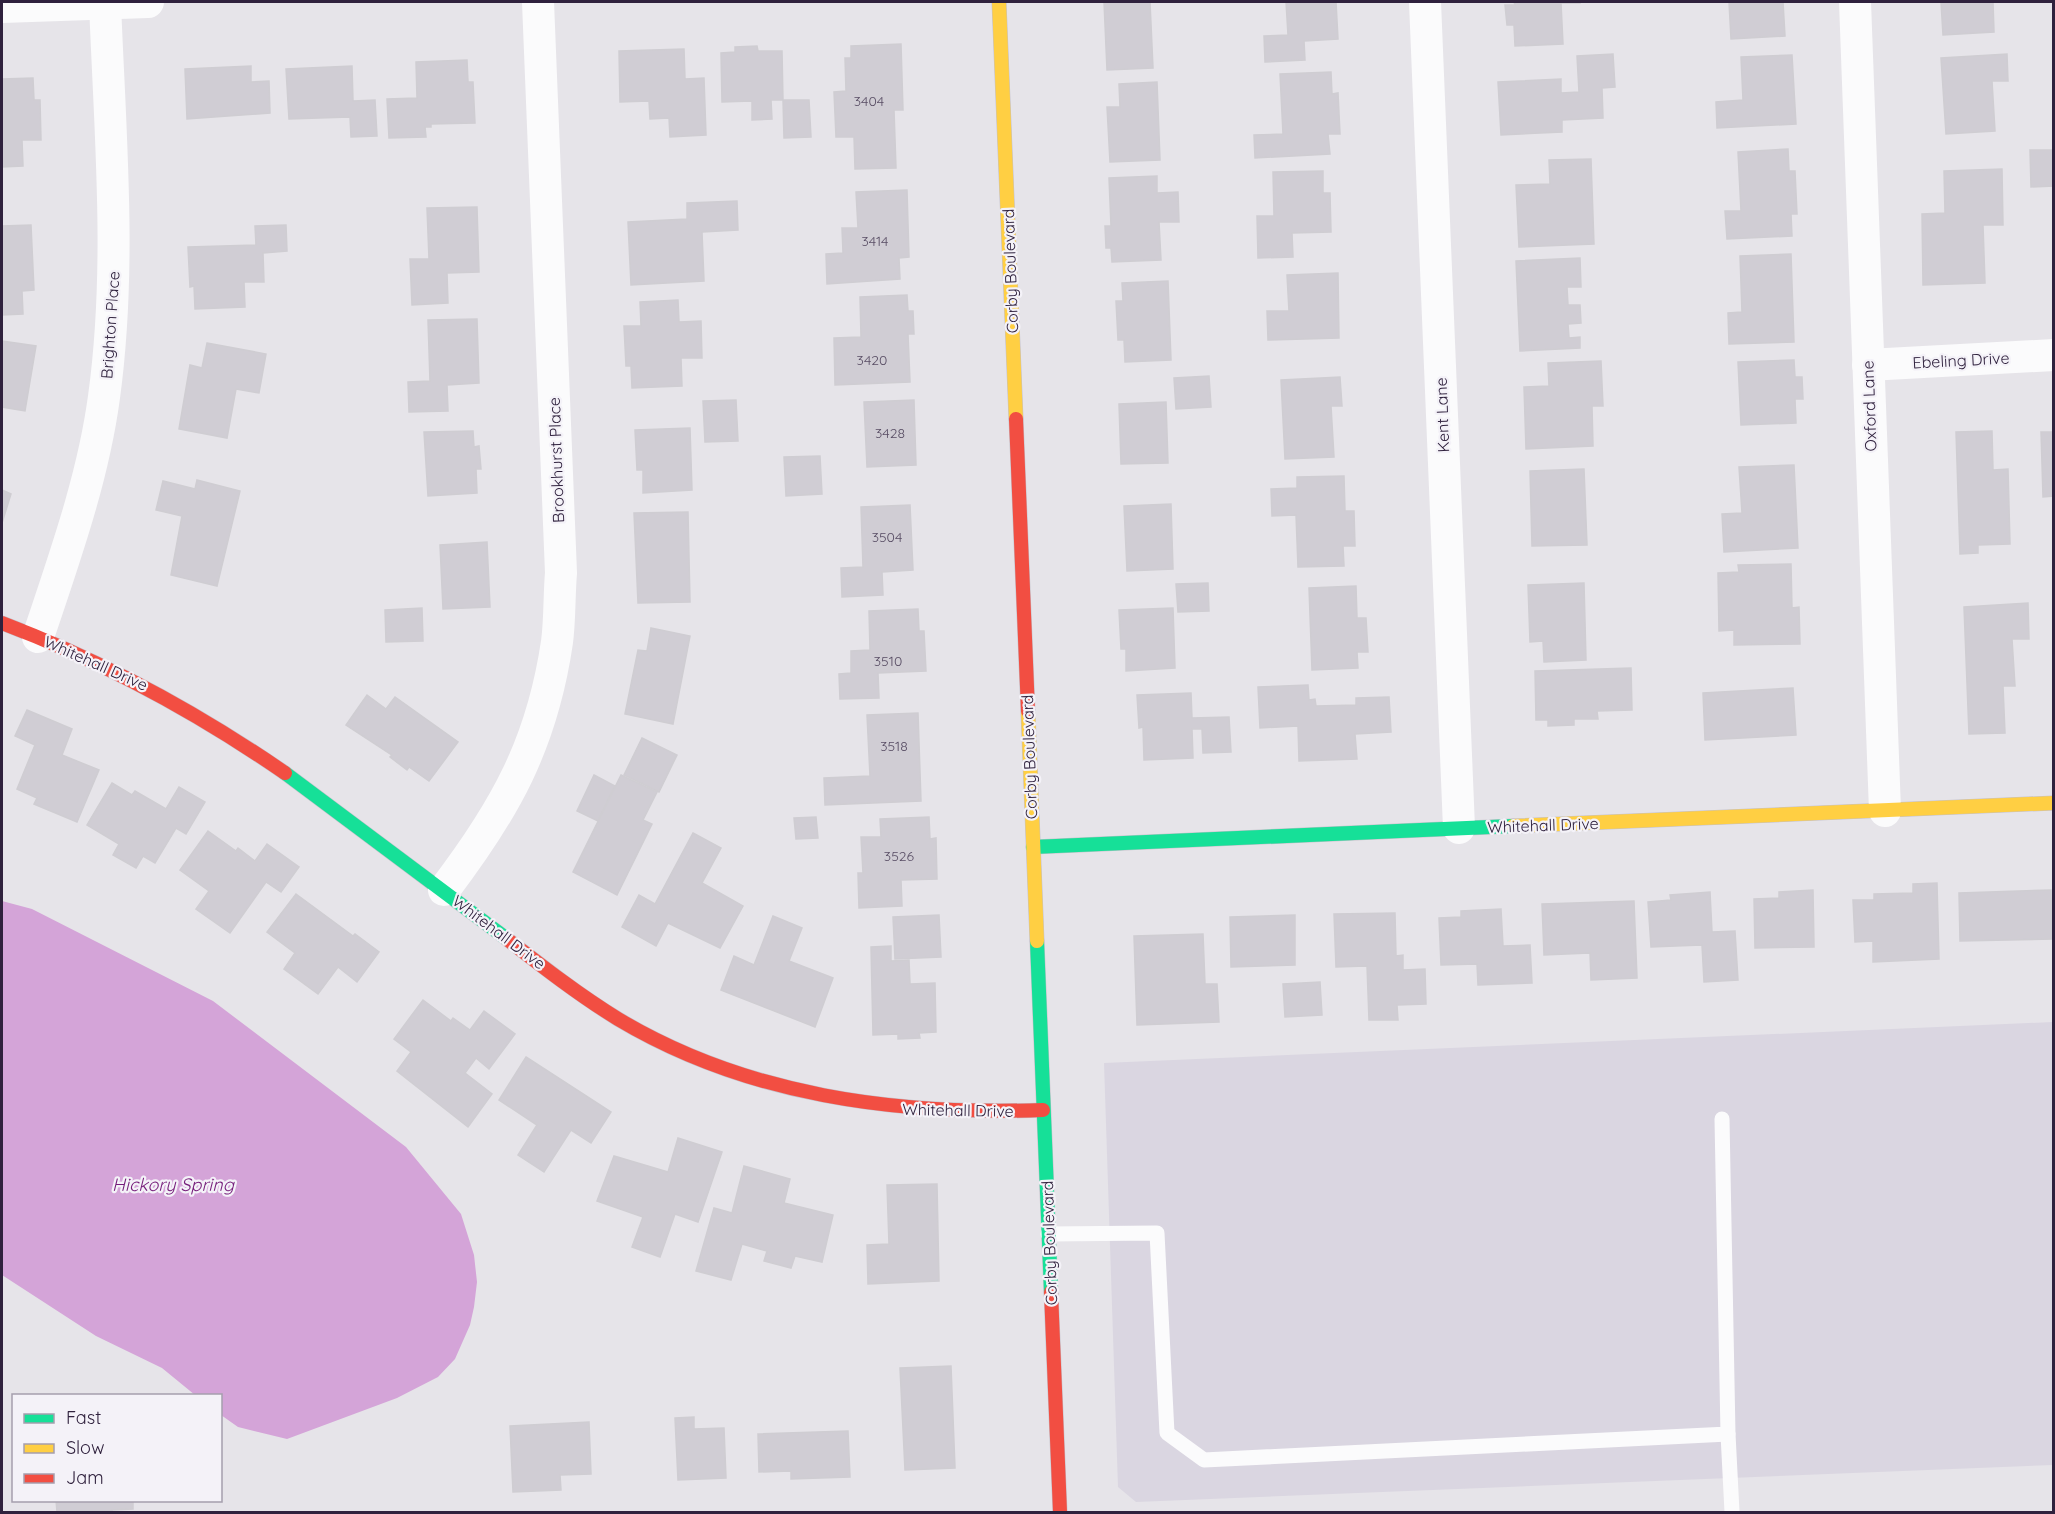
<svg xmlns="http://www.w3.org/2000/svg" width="2055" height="1514" font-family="Quicksand,sans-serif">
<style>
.built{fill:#dad6e1}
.water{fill:#d4a4d8}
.building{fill:#d0cdd4;stroke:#cfcdd2;stroke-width:1.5}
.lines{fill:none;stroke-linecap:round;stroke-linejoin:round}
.fast-casing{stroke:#c4c0c9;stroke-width:15}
.slow-casing{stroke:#c4c0c9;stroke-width:15}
.jam-casing{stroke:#c4c0c9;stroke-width:15}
.lane{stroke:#fbfbfc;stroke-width:15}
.street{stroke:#fbfbfc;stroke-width:32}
.fast{stroke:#16e098;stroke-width:14}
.slow{stroke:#ffcf43;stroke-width:14}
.jam{stroke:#f24e42;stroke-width:14}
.labels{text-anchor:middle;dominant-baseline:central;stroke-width:4.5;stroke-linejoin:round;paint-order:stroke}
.number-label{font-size:14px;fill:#584d64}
.street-label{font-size:16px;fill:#2f213d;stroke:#f4f2f8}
.water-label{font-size:18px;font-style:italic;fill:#741b79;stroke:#f4f2f8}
</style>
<rect width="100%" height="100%" fill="#e6e4e9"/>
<polygon class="built" points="2053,1022 2053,1465 1136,1502 1118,1487 1104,1063"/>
<polygon class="water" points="2,901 32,909 213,1001 406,1147 461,1214 474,1255 477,1282 474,1307 470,1325 455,1359 438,1377 397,1398 287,1439 238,1427 221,1415 220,1396 195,1395 162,1368 96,1336 2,1275"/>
<g class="building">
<polygon points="1104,2 1150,2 1153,68 1107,70"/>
<polygon points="1286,2 1336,2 1338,39 1304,41 1305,60 1265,62 1264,36 1288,35"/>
<polygon points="1514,2 1580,2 1580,3 1561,3 1563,44 1515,46 1514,25 1507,25 1505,5 1515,5"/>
<polygon points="1729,2 1783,2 1785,36 1731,39"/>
<polygon points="1941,2 1993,2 1994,32 1943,35"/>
<polygon points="901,44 903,110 894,110 896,168 855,169 854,137 836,137 834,92 846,91 845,58 851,58 851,46"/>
<polygon points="757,46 758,51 782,51 783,100 771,100 772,119 752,120 752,101 722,102 721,53 735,52 735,47"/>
<polygon points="684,49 685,79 704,78 706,135 670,137 669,118 650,119 649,101 620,102 619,51"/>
<polygon points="1613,54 1615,87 1602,88 1603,118 1562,120 1562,132 1501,135 1498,82 1561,79 1561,93 1579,92 1577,56"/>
<polygon points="2007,54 2008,81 1992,81 1995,131 1946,134 1941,58"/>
<polygon points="1792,55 1796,124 1717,128 1716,102 1743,100 1741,57"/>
<polygon points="467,60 468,82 473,82 475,123 431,124 431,127 425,127 426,137 389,138 387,99 417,98 416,62"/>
<polygon points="251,66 251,82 269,81 270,113 187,119 185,69"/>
<polygon points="352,66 353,101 375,100 377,136 351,137 350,117 289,119 286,69"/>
<polygon points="1331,72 1332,94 1338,93 1340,134 1328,134 1330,154 1255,158 1254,135 1283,134 1280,74"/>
<polygon points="33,78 34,100 40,100 41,140 22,140 23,166 2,167 2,79"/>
<polygon points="1157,82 1160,160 1110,162 1107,107 1120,107 1119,84"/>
<polygon points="783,100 809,100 811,137 784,138"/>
<polygon points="1788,149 1789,171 1795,171 1797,214 1791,214 1792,236 1727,239 1725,211 1741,211 1738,152"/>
<polygon points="2030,150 2054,150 2054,186 2031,187"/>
<polygon points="1591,159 1594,244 1519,247 1516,185 1550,184 1549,160"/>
<polygon points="2002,169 2003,225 1983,225 1985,283 1923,285 1922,214 1945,213 1944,171"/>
<polygon points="1323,171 1323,193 1330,193 1331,232 1292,233 1293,257 1258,258 1257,216 1274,216 1273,172"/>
<polygon points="1157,176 1157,193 1178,192 1179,222 1159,222 1161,260 1112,262 1111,248 1106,248 1105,226 1111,226 1109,178"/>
<polygon points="907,190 909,257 899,258 900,279 827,284 826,254 843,253 842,228 858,228 856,192"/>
<polygon points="737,201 738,230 702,232 704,281 631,285 628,222 687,219 687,203"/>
<polygon points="477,207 479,272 447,273 448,303 412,305 410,259 429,259 427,208"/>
<polygon points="31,225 34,290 22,291 23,314 2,315 2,226"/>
<polygon points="286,225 287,251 263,253 264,282 244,282 245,307 195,309 194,286 190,287 188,247 256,245 255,226"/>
<polygon points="1791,254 1794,342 1729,344 1728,313 1742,312 1740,256"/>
<polygon points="1580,258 1581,287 1567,287 1568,305 1580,305 1581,323 1568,324 1569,338 1580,337 1580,348 1520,351 1516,261"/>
<polygon points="1338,273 1339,338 1268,340 1267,311 1289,311 1287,275"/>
<polygon points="1168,281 1171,360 1125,362 1124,340 1118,340 1116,301 1123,301 1122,283"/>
<polygon points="907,295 908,311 913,311 914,334 908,334 910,382 835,385 834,338 861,337 860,297"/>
<polygon points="678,300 679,322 701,321 702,358 681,358 682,386 632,388 631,366 626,366 624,326 641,326 640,302"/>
<polygon points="477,319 479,383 447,385 448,411 409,412 408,382 430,381 428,320"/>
<polygon points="2,341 36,346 25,411 2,407"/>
<polygon points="207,343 266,354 259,393 236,389 227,438 179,429 190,365 202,368"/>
<polygon points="1794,360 1795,377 1802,377 1803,399 1795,399 1796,423 1741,425 1738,362"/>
<polygon points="1601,361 1603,406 1592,406 1593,446 1526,449 1524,387 1549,386 1548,363"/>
<polygon points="1209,376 1211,407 1176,409 1174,378"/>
<polygon points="1340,377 1342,406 1331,406 1334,457 1285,459 1281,380"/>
<polygon points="736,400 738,441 705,442 703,401"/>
<polygon points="914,400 916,465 867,467 864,402"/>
<polygon points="1166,402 1168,463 1121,464 1119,404"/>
<polygon points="690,428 692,490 643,493 643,470 637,470 635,430"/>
<polygon points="473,431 474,447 479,446 481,469 476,469 477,493 428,496 424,432"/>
<polygon points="1992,431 1993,470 2008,469 2010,544 1978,545 1978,553 1960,554 1956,432"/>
<polygon points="2041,432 2054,432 2054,496 2043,497"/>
<polygon points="820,456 822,494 786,496 784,457"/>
<polygon points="1794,465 1798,548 1724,552 1722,514 1742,513 1739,467"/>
<polygon points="1584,469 1587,545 1532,546 1530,471"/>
<polygon points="1344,476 1345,511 1354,511 1355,546 1343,546 1344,566 1298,567 1296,515 1272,516 1271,489 1297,488 1297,477"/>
<polygon points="197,480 240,491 217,586 171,575 182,516 156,510 163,481 195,489"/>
<polygon points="2,490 11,494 2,523"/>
<polygon points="1171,504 1173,569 1127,571 1124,506"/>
<polygon points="910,505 913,570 882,572 883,595 842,597 841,568 863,567 861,507"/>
<polygon points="688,512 690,602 638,603 634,513"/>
<polygon points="487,542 490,607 443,609 440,545"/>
<polygon points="1791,564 1792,608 1799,607 1800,644 1734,645 1734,630 1719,631 1718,573 1739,572 1738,565"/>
<polygon points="1208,583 1209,611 1178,612 1176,584"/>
<polygon points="1584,583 1586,660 1544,662 1543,641 1530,642 1528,585"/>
<polygon points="1356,586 1357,618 1366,618 1368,652 1357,652 1358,668 1312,670 1309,588"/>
<polygon points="2028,603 2029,639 2012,639 2015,686 2003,686 2005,733 1969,734 1964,607"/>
<polygon points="422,608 423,641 386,642 385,610"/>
<polygon points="1173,608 1175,668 1126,671 1126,649 1121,649 1119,610"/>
<polygon points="918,609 919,631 924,631 926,671 878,673 879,698 840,699 839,674 851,673 851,651 870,650 869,611"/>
<polygon points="651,628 690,636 673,724 625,714 638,650 647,651"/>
<polygon points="1631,668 1632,710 1597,711 1598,719 1574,719 1574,725 1548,726 1548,720 1536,720 1535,671"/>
<polygon points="1308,685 1309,700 1315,699 1316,706 1356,705 1356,698 1389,697 1391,732 1355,734 1357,759 1299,761 1298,726 1260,728 1258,687"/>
<polygon points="1793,688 1796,735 1705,740 1703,693"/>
<polygon points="1191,693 1192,718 1229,717 1231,752 1203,753 1202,729 1192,729 1193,758 1144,760 1143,727 1139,728 1137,695"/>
<polygon points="367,695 386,709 395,697 458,742 429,781 409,767 407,770 390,757 392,755 346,725"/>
<polygon points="27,710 72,729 62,755 99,770 77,822 34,804 37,798 17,789 35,745 15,736"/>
<polygon points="918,713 921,801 825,805 824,778 870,776 867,715"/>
<polygon points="642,738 677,755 659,792 624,775"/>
<polygon points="594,775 615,786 598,821 577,811"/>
<polygon points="621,775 657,792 643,820 652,824 617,895 573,872"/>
<polygon points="112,783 132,795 135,791 166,809 179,787 205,802 186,834 176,828 155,863 143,856 136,868 113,855 119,844 87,825"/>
<polygon points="816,817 818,838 796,839 794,818"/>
<polygon points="929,817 930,839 936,838 937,879 901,880 902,906 859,908 858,873 863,873 861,837 881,837 880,819"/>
<polygon points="208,831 236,851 238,848 255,861 267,844 299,867 281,892 266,882 230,933 196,909 209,891 180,870"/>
<polygon points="693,833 721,848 702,883 743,906 720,948 668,923 656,946 622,927 639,895 655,904"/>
<polygon points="1937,883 1939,959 1873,962 1873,941 1855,942 1853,900 1874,900 1874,894 1913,893 1913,884"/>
<polygon points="1813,890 1814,947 1755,948 1754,899 1779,898 1779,892"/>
<polygon points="2051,890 2052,939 1960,941 1959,893"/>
<polygon points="1710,892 1712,932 1735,931 1738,980 1704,982 1702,945 1651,947 1648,902 1671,900 1670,895"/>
<polygon points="296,894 353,936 355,934 379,952 357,982 338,967 318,994 284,969 295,953 267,932"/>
<polygon points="1634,901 1637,978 1591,980 1590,953 1544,955 1542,904"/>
<polygon points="1501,909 1503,946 1530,945 1532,983 1478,985 1477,964 1441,965 1439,918 1461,917 1461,911"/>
<polygon points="1395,913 1396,956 1403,955 1403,970 1425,969 1426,1004 1397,1005 1398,1020 1369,1020 1367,966 1336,967 1334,914"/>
<polygon points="939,915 941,957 895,959 893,917"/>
<polygon points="1295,915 1295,965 1231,967 1230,917"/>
<polygon points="773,916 802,928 789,961 833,978 815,1027 721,990 734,956 754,965"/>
<polygon points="1203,934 1205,984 1217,984 1219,1022 1137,1025 1134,936"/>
<polygon points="891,946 891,961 909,960 910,984 935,983 936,1032 919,1033 920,1038 898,1039 898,1034 873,1035 871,947"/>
<polygon points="1320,982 1322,1015 1285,1017 1283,984"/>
<polygon points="423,1000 451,1021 453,1018 470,1030 484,1011 515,1034 489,1069 476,1058 465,1073 492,1094 468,1127 397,1071 411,1052 394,1039"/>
<polygon points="526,1057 611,1112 591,1143 571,1130 544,1172 518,1155 537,1125 499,1100"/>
<polygon points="678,1138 722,1152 698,1222 675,1214 660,1257 632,1247 643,1217 597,1201 614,1156 668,1172"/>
<polygon points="744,1166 790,1179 784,1203 833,1215 822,1262 795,1256 791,1268 764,1261 767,1251 742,1244 731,1280 696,1271 714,1208 732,1213"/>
<polygon points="937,1184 939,1281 868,1284 867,1245 889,1244 887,1185"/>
<polygon points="951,1366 955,1468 905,1470 900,1368"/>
<polygon points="694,1417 694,1429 724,1428 726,1478 678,1480 675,1418"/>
<polygon points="589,1422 591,1474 560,1475 561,1490 513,1492 510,1426"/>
<polygon points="848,1431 850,1477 791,1479 791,1471 759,1472 758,1434"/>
<polygon points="56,1500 133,1500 133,1509 112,1510 112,1512 57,1512"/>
</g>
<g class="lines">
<g class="fast-casing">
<g id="fast">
<polyline points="285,773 507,939"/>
<polyline points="1033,847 1513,826"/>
<polyline points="1037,941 1051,1292"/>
</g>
</g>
<g class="slow-casing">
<g id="slow">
<polyline points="999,2 1016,419"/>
<polyline points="1028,711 1037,941"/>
<polyline points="1513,826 2054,803"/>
</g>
</g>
<g class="jam-casing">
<g id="jam">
<polyline points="1016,419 1028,711"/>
<path d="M2,623C105,662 195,711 285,773"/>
<path d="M507,939C543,967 579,995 618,1019C747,1096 896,1115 1043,1110"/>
<polyline points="1051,1292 1060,1512"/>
</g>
</g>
<g class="lane">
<polyline points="1048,1234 1157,1233 1167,1433 1204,1460 1728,1434 1722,1119"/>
<polyline points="1728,1434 1732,1512"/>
</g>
<g class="street">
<polyline points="1425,2 1459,828"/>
<polyline points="1855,2 1885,811"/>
<polyline points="2,7 148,2"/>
<polyline points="1868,365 2054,355"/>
<path d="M38,637C64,559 93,479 104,397C122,266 110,134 105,3"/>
<path d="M444,890C505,810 542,744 557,642C560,620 559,596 561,573L538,2"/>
</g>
<use href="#fast" class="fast"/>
<use href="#slow" class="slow"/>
<use href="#jam" class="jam"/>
</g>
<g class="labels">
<g class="number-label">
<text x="869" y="101">3404</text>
<text x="875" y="241">3414</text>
<text x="872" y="360">3420</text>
<text x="890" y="433">3428</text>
<text x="887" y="537">3504</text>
<text x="888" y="661">3510</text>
<text x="894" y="746">3518</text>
<text x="899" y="856">3526</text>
</g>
<g class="street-label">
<text transform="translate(1010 271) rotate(-92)">Corby Boulevard</text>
<text transform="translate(110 325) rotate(-86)">Brighton Place</text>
<text transform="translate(1961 360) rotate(-3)">Ebeling Drive</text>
<text transform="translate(1869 406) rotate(-92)">Oxford Lane</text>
<text transform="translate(1442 415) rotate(-92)">Kent Lane</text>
<text transform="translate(556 460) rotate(-92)">Brookhurst Place</text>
<text transform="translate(96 663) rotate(24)">Whitehall Drive</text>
<text transform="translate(1029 757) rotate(-92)">Corby Boulevard</text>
<text transform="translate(1543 825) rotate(-2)">Whitehall Drive</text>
<text transform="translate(499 932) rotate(37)">Whitehall Drive</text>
<text transform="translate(958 1110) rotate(1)">Whitehall Drive</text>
<text transform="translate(1049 1243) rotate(-92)">Corby Boulevard</text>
</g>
<g class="water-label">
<text x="173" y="1184">Hickory Spring</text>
</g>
</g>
<rect width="2055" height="1514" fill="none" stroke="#2f213d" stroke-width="6"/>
<rect x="12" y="1394" width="210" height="108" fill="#f4f2f8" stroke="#a59ead" stroke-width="1.5"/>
<rect x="24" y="1414" width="30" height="9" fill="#16e098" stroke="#a59ead" stroke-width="1.5"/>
<text x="66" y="1424" font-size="18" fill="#2f213d">Fast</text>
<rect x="24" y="1444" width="30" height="9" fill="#ffcf43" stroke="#a59ead" stroke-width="1.5"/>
<text x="66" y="1454" font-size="18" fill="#2f213d">Slow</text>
<rect x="24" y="1474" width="30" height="9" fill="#f24e42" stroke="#a59ead" stroke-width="1.5"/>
<text x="66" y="1484" font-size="18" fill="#2f213d">Jam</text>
</svg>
